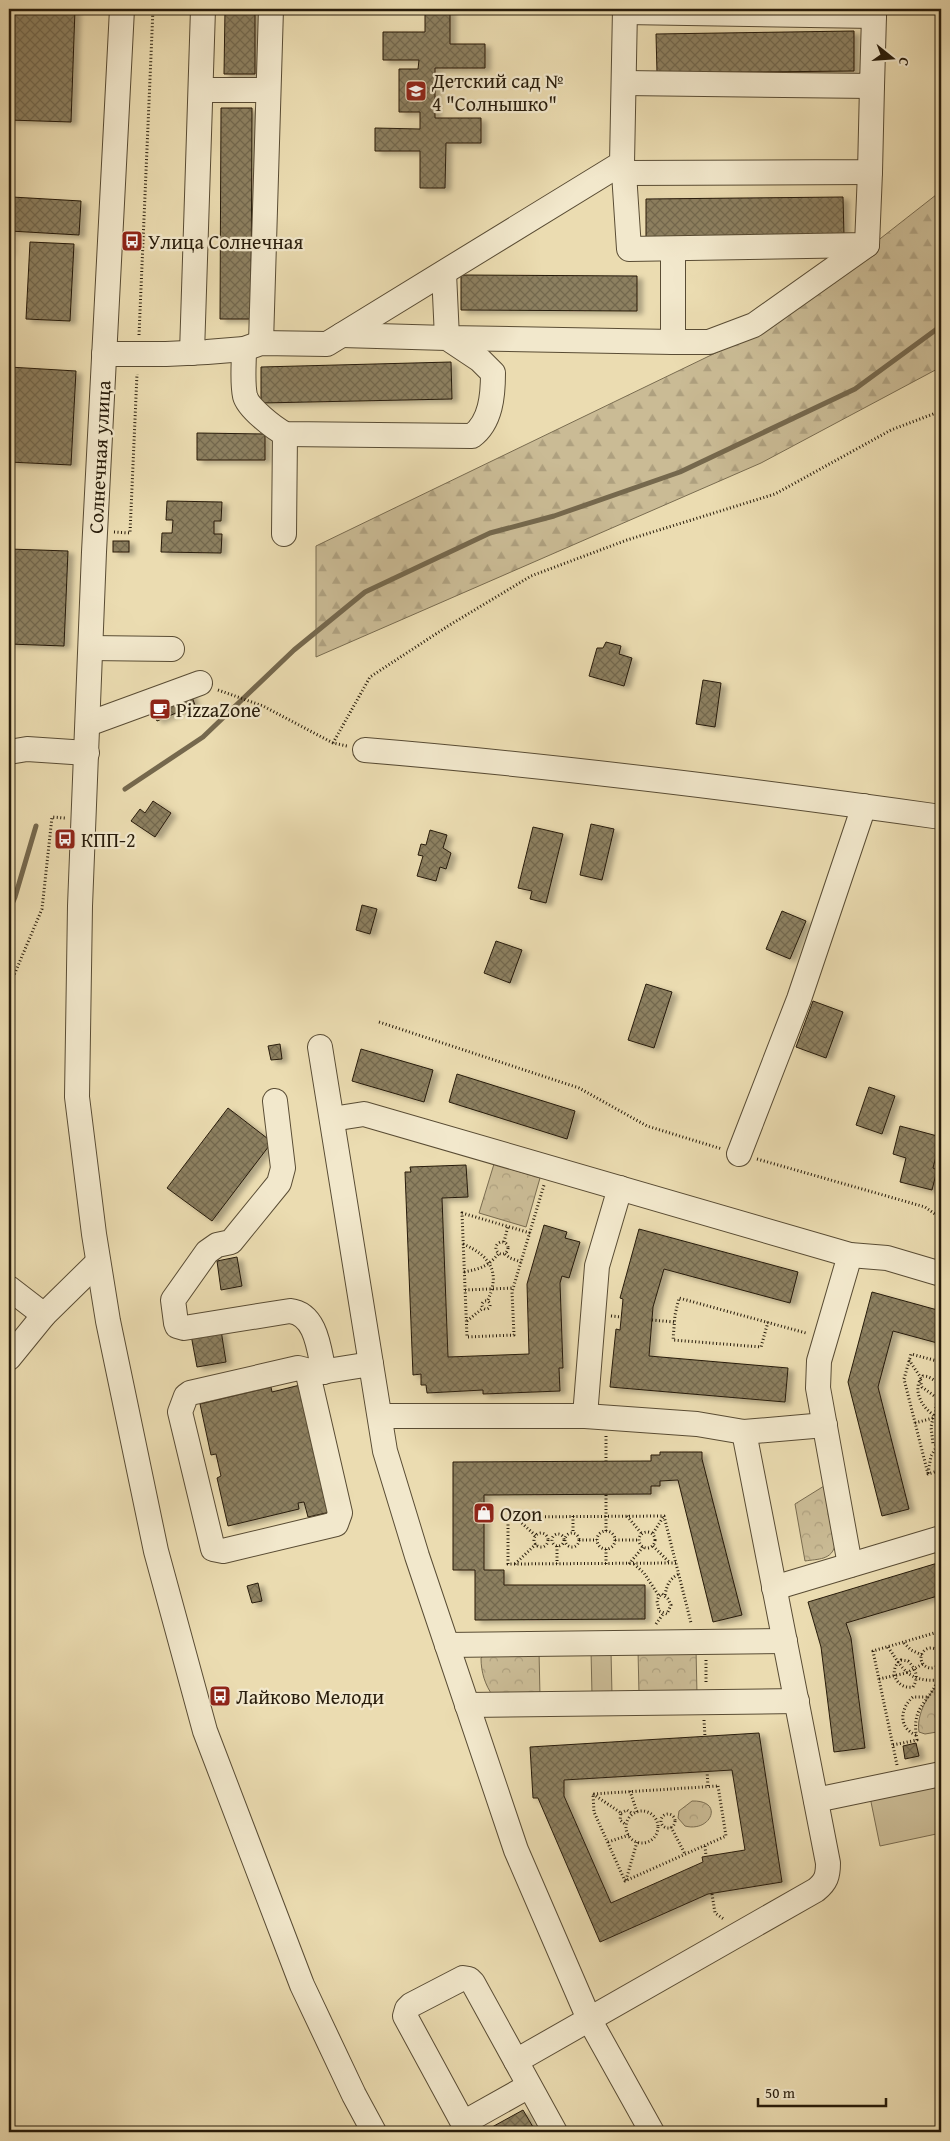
<svg xmlns="http://www.w3.org/2000/svg" width="950" height="2141" font-family="'Gentium Book Plus',serif">
<style>
.forest{fill:url(#forest-firs);stroke:#796c50}
.park{fill:url(#park-crowns);stroke:#796c50}
.pitch{fill:#cabb95;stroke:#796c50}
.lines{fill:none;stroke-linecap:round;stroke-linejoin:round}
.stream{stroke:#75684d;stroke-width:5}
.building{fill:url(#building-cross-hatch);stroke:#281c0b;fill-rule:evenodd;filter:url(#shadow)}
.minor-casing{stroke:#594c34;stroke-width:26}
.path{stroke:#281c0b;stroke-width:3;stroke-dasharray:1 2.5;stroke-linecap:butt}
.minor{stroke:#f2e8cc;stroke-width:24}
.labels{text-anchor:middle;dominant-baseline:central;stroke-width:4.5;stroke-linejoin:round;paint-order:stroke}
.poi-label{font-size:20px;fill:#281c0b;stroke:#f2e8cc;text-anchor:start}
.street-label{font-size:20px;fill:#281c0b;stroke:#f2e8cc}
</style>
<defs>
<pattern id="forest-firs" width="22" height="20" patternUnits="userSpaceOnUse" patternTransform="scale(1.25)"><rect width="22" height="20" fill="#cabb95"/><path d="M5 1l3.5 6h-7zM16 11l3.5 6h-7z" fill="#aea07f"/></pattern>
<pattern id="park-crowns" width="20" height="18" patternUnits="userSpaceOnUse" patternTransform="scale(1.25)"><rect width="20" height="18" fill="#cabb95"/><path d="M2 6a3 3 0 1 1 6 0M12 15a3 3 0 1 1 6 0" fill="none" stroke="#aea07f"/></pattern>
<pattern id="building-cross-hatch" width="8" height="8" patternUnits="userSpaceOnUse" patternTransform="scale(1.25)"><rect width="8" height="8" fill="#8d8061"/><path d="M0 0l8 8M0 8l8-8" fill="none" stroke="#73684e"/></pattern>
<filter id="shadow"><feDropShadow dx="5.5" dy="3" stdDeviation="2.5" flood-color="#0004"/></filter>
</defs>
<rect width="100%" height="100%" fill="#ebdcb1"/>
<filter id="stains"><feTurbulence type="fractalNoise" baseFrequency=".004" numOctaves="4"/><feColorMatrix values="0 0 0 0 .2 0 0 0 0 .09 0 0 0 0 .02 0 0 0 .5 -.17"/></filter>
<radialGradient id="worn" r=".72"><stop offset=".6" stop-color="#630" stop-opacity="0"/><stop offset="1" stop-color="#630" stop-opacity=".3"/></radialGradient>
<polygon class="forest" points="941,191 941,367 761,463 316,657 316,546 765,329"/>
<g class="park">
<polygon points="494,1164 540,1178 526,1227 479,1213"/>
<path d="M824,1486L835,1545C832,1560 818,1559 805,1561L795,1504Z"/>
<polygon points="696,1649 697,1694 639,1694 638,1650"/>
<path d="M539,1651L540,1696H493C485,1685 481,1672 481,1658L488,1652Z"/>
<path d="M941,1682V1741L939,1739L937,1732L925,1734L919,1732C916,1715 928,1693 941,1682Z"/>
<path d="M692,1801C725,1800 711,1833 685,1826L678,1818L679,1811Z"/>
</g>
<g class="pitch">
<polygon points="591,1651 611,1651 612,1695 592,1695"/>
<polygon points="941,1783 941,1833 880,1846 870,1797"/>
</g>
<g class="lines">
<g class="stream">
<polyline points="125,789 203,737 294,650 365,592 490,533 554,516 680,472 855,389 941,326"/>
<polyline points="9,911 15,897 36,826"/>
</g>
</g>
<g class="building">
<polygon points="12,9 75,9 71,122 9,120"/>
<polygon points="225,9 255,9 255,74 224,74"/>
<polygon points="425,9 450,9 450,44 485,44 485,68 435,68 435,118 481,118 481,143 446,143 445,188 420,188 420,151 375,151 375,128 420,129 420,112 399,112 399,69 418,69 419,60 383,60 383,32 425,32"/>
<polygon points="854,31 854,71 657,73 656,34"/>
<polygon points="221,108 252,108 251,319 220,319"/>
<polygon points="12,197 81,201 79,235 10,231"/>
<polygon points="843,197 844,236 646,238 646,199"/>
<polygon points="9,212 11,212 9,253"/>
<polygon points="30,242 74,244 70,321 26,319"/>
<polygon points="461,275 637,276 637,311 461,310"/>
<polygon points="451,362 452,399 261,403 261,367"/>
<polygon points="9,367 76,371 71,465 9,462"/>
<polygon points="197,433 265,434 265,460 197,460"/>
<polygon points="167,501 222,502 221,521 214,521 214,534 222,534 221,553 161,552 162,533 172,533 173,520 166,520"/>
<rect x="113" y="541" width="16" height="11"/>
<polygon points="9,549 68,551 64,646 9,644"/>
<polygon points="606,642 621,646 619,654 632,658 624,686 589,676 597,648 603,648"/>
<polygon points="703,680 721,683 715,727 696,724"/>
<polygon points="190,692 195,705 157,721 151,708"/>
<polygon points="153,801 171,813 155,837 131,821 140,809 145,813"/>
<polygon points="591,824 614,829 602,880 580,875"/>
<polygon points="533,827 563,834 546,903 530,899 532,891 518,888"/>
<polygon points="430,830 447,835 443,848 451,853 446,869 440,867 436,881 417,876 423,856 418,855 421,844 426,845"/>
<polygon points="362,905 377,909 370,934 356,930"/>
<polygon points="782,911 806,921 790,959 766,949"/>
<polygon points="496,941 522,950 510,983 484,973"/>
<polygon points="646,984 672,992 654,1048 628,1040"/>
<polygon points="813,1001 843,1012 826,1058 796,1047"/>
<polygon points="280,1044 282,1059 271,1060 268,1046"/>
<polygon points="361,1049 433,1070 424,1102 352,1081"/>
<polygon points="457,1074 575,1111 567,1139 449,1102"/>
<polygon points="869,1087 895,1096 882,1134 856,1125"/>
<polygon points="228,1108 272,1142 212,1221 167,1188"/>
<polygon points="900,1126 941,1137 933,1168 937,1170 932,1190 900,1182 906,1158 893,1154"/>
<polygon points="466,1165 468,1197 442,1198 448,1357 529,1354 527,1284 544,1225 567,1232 565,1238 580,1242 569,1278 562,1276 560,1283 563,1368 559,1368 560,1391 483,1394 483,1390 427,1393 426,1385 421,1385 421,1374 413,1375 405,1172 411,1172 410,1167"/>
<polygon points="639,1229 798,1272 790,1303 664,1269 653,1307 649,1356 788,1368 785,1402 610,1387 616,1329 620,1330 623,1299 620,1298"/>
<polygon points="237,1257 242,1286 221,1290 217,1261"/>
<polygon points="872,1292 941,1311 941,1344 893,1331 878,1387 909,1509 882,1516 848,1382"/>
<polygon points="221,1330 226,1362 197,1367 191,1335"/>
<polygon points="300,1385 330,1512 308,1517 304,1502 298,1503 299,1509 228,1526 217,1478 221,1476 216,1454 211,1455 200,1404 271,1387 272,1392"/>
<polygon points="660,1452 702,1452 702,1459 742,1615 713,1622 678,1480 660,1481 660,1486 651,1486 651,1494 484,1495 484,1570 504,1570 504,1585 645,1585 645,1619 475,1620 475,1570 453,1570 453,1462 651,1461 651,1455 660,1455"/>
<polygon points="941,1562 941,1595 846,1623 851,1638 865,1748 834,1752 821,1647 808,1602"/>
<polygon points="258,1583 262,1601 252,1603 247,1586"/>
<path d="M759,1733L782,1882L708,1894L600,1942L538,1798H533L530,1747ZM732,1770L745,1850L702,1857L703,1862L611,1903L564,1796V1780Z"/>
<polygon points="916,1743 919,1756 905,1759 903,1746"/>
<polygon points="523,2110 536,2132 483,2132"/>
</g>
<g class="lines">
<g class="minor-casing">
<g id="minor">
<polyline points="122,9 94,552 80,906 77,1097 94,1234 108,1321 156,1551 205,1731 302,1985 354,2095 374,2132"/>
<polyline points="625,12 874,16 874,9"/>
<polyline points="624,83 872,86 874,16"/>
<polyline points="201,90 268,90"/>
<polyline points="622,163 624,173 870,172 872,86"/>
<polyline points="624,173 629,249 867,245 870,172"/>
<polyline points="673,249 673,342 709,342 754,325 867,245"/>
<polyline points="444,273 447,338 673,342"/>
<polyline points="261,343 271,9"/>
<path d="M244,349C244,363 242,382 245,396C248,408 274,428 285,434L472,436C491,422 493,395 493,373L480,360L447,338L342,335"/>
<polyline points="192,353 203,9"/>
<polyline points="104,354 166,354 207,352 244,349 261,343 327,344 622,163 625,9"/>
<polyline points="284,534 285,434"/>
<polyline points="91,648 172,649"/>
<polyline points="88,724 200,683"/>
<path d="M365,750C558,766 750,790 941,817"/>
<polyline points="9,752 27,749 87,753"/>
<polyline points="320,1047 385,1451 417,1556 516,1850 589,2019 652,2132"/>
<path d="M275,1101L283,1168L279,1183L231,1242L217,1245L207,1252L173,1300L176,1323L177,1326L184,1328L290,1311C317,1314 319,1351 324,1372"/>
<polyline points="332,1119 364,1114 850,1255 887,1258 941,1274"/>
<polyline points="739,1154 799,999 864,806"/>
<polyline points="850,1255 819,1361 818,1388 850,1565"/>
<polyline points="9,1288 44,1315"/>
<polyline points="9,1358 44,1315 98,1262"/>
<polyline points="308,1374 306,1370 298,1368 190,1393 186,1396 180,1412 213,1549 223,1551 336,1524 340,1513 308,1374 371,1364"/>
<polyline points="380,1416 585,1416 697,1424 744,1432 825,1425"/>
<polyline points="585,1416 597,1266 620,1188"/>
<polyline points="774,1588 941,1538"/>
<polyline points="447,1645 785,1641"/>
<polyline points="467,1705 797,1701"/>
<polyline points="816,1800 941,1774"/>
<path d="M516,2061L816,1890C826,1882 828,1876 828,1863L744,1432"/>
<polyline points="463,2123 529,2086"/>
<polyline points="468,2132 405,2016 407,2009 411,2005 463,1978 469,1979 473,1983 555,2132"/>
</g>
</g>
<g class="path">
<polyline points="139,335 153,9"/>
<polyline points="114,532 130,533 137,374"/>
<polyline points="218,690 263,706 333,743 347,746"/>
<polyline points="333,743 370,677 448,626 531,576 627,540 775,494 891,430 941,411"/>
<polyline points="9,987 42,909 52,817 65,818"/>
<polyline points="379,1022 579,1088 647,1126 722,1149"/>
<polyline points="757,1159 925,1207 941,1218"/>
<polyline points="530,1233 462,1213 467,1337 514,1335 512,1292 544,1185"/>
<circle cx="502" cy="1248" r="6"/>
<polyline points="504,1242 508,1226"/>
<path d="M463,1244C491,1256 501,1273 487,1302"/>
<polyline points="505,1254 510,1258 521,1262"/>
<path d="M464,1272C480,1269 489,1266 499,1253"/>
<polyline points="465,1290 514,1288"/>
<circle cx="486" cy="1305" r="4"/>
<polyline points="611,1316 621,1317"/>
<polyline points="652,1320 674,1322"/>
<polyline points="467,1321 483,1308"/>
<polyline points="768,1322 761,1347 673,1340 675,1315 679,1298 806,1333"/>
<polyline points="909,1360 921,1378"/>
<polyline points="941,1362 911,1354 904,1379 928,1474 941,1470"/>
<path d="M920,1380L922,1387L937,1398L935,1416C922,1408 911,1389 923,1376C931,1376 934,1382 941,1383"/>
<polyline points="937,1398 941,1394"/>
<polyline points="933,1418 931,1427 933,1444 939,1445 941,1442"/>
<polyline points="915,1423 933,1418 938,1415 941,1416"/>
<polyline points="606,1436 606,1461"/>
<polyline points="928,1473 931,1456 937,1446 941,1452"/>
<polyline points="514,1516 536,1536"/>
<polyline points="573,1516 573,1533"/>
<polyline points="627,1516 642,1534"/>
<polyline points="606,1531 606,1494"/>
<circle cx="606" cy="1540" r="9"/>
<circle cx="647" cy="1540" r="8"/>
<polyline points="653,1533 664,1516"/>
<circle cx="541" cy="1540" r="7"/>
<circle cx="572" cy="1540" r="7"/>
<circle cx="558" cy="1540" r="6"/>
<polyline points="579,1540 597,1540"/>
<polyline points="615,1540 639,1540"/>
<polyline points="557,1546 557,1564"/>
<polyline points="653,1546 670,1563"/>
<polyline points="606,1549 606,1564"/>
<path d="M676,1563L508,1564V1517L664,1516C673,1552 682,1587 691,1623"/>
<polyline points="515,1564 536,1544"/>
<polyline points="629,1564 643,1547"/>
<polyline points="634,1564 644,1573 659,1596"/>
<polygon points="662,1594 668,1599 671,1605 667,1614 659,1611 657,1601 659,1596"/>
<path d="M665,1595C667,1585 669,1579 679,1574"/>
<polyline points="656,1624 663,1614"/>
<polyline points="939,1632 941,1654"/>
<polyline points="904,1643 911,1650 922,1655"/>
<path d="M888,1647C903,1669 908,1682 938,1680"/>
<circle cx="931" cy="1658" r="10"/>
<polyline points="706,1660 706,1684"/>
<path d="M901,1660L908,1661C916,1669 919,1677 913,1687C897,1690 887,1670 901,1660Z"/>
<polyline points="879,1679 906,1673 923,1664"/>
<polyline points="704,1720 705,1737"/>
<path d="M916,1735C898,1728 900,1708 913,1697H927"/>
<path d="M893,1745L917,1740C911,1707 926,1706 937,1682C939,1678 937,1671 937,1666"/>
<polyline points="897,1765 873,1651 941,1631"/>
<polyline points="707,1771 708,1787"/>
<polygon points="718,1786 726,1836 625,1881 594,1812 593,1794"/>
<polyline points="630,1791 637,1812"/>
<polyline points="593,1794 621,1813 620,1820 626,1825"/>
<circle cx="642" cy="1827" r="16"/>
<polyline points="621,1813 627,1810 633,1814"/>
<circle cx="668" cy="1821" r="7"/>
<polyline points="671,1827 685,1854"/>
<polyline points="608,1842 629,1835"/>
<polyline points="705,1846 706,1856"/>
<polyline points="626,1880 637,1842"/>
<polyline points="712,1894 715,1913 725,1920"/>
</g>
<use href="#minor" class="minor"/>
</g>
<defs>
<g id="school-square" transform="scale(1.125)"><rect x="-9" y="-9" width="18" height="18" rx="4" fill="#8f2418" stroke="#f2e8cc"/><path d="M0-5L7-2L0 1L-7-2ZM-4 1L0 2.5L4 1V4Q0 6-4 4Z" fill="#fff"/></g>
<g id="bus-square" transform="scale(1.125)"><rect x="-9" y="-9" width="18" height="18" rx="4" fill="#8f2418" stroke="#f2e8cc"/><path d="M-5-6H5V4H4V6H2V4H-2V6H-4V4H-5ZM-3.5-4V0h7V-4ZM-3.5 1.2v1.5H-2V1.2ZM2 1.2v1.5H3.5V1.2Z" fill="#fff"/></g>
<g id="cafe-square" transform="scale(1.125)"><rect x="-9" y="-9" width="18" height="18" rx="4" fill="#8f2418" stroke="#f2e8cc"/><path d="M-5.5-4.5H6V0H3Q3 3.5 0 3.5H-2.5Q-5.5 3.5-5.5 0ZM3-3.2v2h1.7v-2ZM-6 4.5H4V6H-6Z" fill="#fff"/></g>
<g id="shop-square" transform="scale(1.125)"><rect x="-9" y="-9" width="18" height="18" rx="4" fill="#8f2418" stroke="#f2e8cc"/><path d="M-5-2.5h2.3a2.7 3.5 0 0 1 5.4 0H5L5.5 6h-11ZM-1.5-2.5h3a1.5 2.3 0 0 0-3 0Z" fill="#fff"/></g>
</defs>
<g fill-rule="evenodd">
<use href="#school-square" x="416" y="91"/>
<use href="#bus-square" x="132" y="241"/>
<use href="#cafe-square" x="160" y="709"/>
<use href="#bus-square" x="65" y="839"/>
<use href="#shop-square" x="484" y="1513"/>
<use href="#bus-square" x="220" y="1696"/>
</g>
<g class="labels">
<g class="poi-label">
<text x="432" y="80">Детский сад №<tspan x="432" dy="23">4 "Солнышко"</tspan></text>
<text x="148" y="241">Улица Солнечная</text>
<text x="176" y="709">PizzaZone</text>
<text x="81" y="839">КПП-2</text>
<text x="500" y="1513">Ozon</text>
<text x="236" y="1696">Лайково Мелоди</text>
</g>
<g class="street-label">
<text transform="translate(99 457) rotate(-87)">Солнечная улица</text>
</g>
</g>
<rect width="950" height="2141" fill="none" stroke="#ebdcb1" stroke-width="30"/>
<rect x="10" y="10" width="930" height="2121" fill="none" stroke="#281c0b" stroke-width="2.5"/>
<rect x="15" y="15" width="920" height="2111" fill="none" stroke="#281c0b"/>
<g transform="translate(892 58) rotate(107)" stroke="#f2e8cc" stroke-width="4" paint-order="stroke">
<path d="M0-4L9 19L0 12L-9 19Z" fill="#281c0b"/>
<text y="-8" font-size="14" font-weight="bold" text-anchor="middle" fill="#281c0b">С</text>
</g>
<path d="M758 2098v8h128v-8" fill="none" stroke="#281c0b" stroke-width="2.5"/>
<text x="765" y="2098" font-size="15" fill="#281c0b" stroke="#f2e8cc" stroke-width="4" paint-order="stroke">50 m</text>
<rect width="100%" height="100%" filter="url(#stains)"/>
<rect width="100%" height="100%" fill="url(#worn)"/>
</svg>
